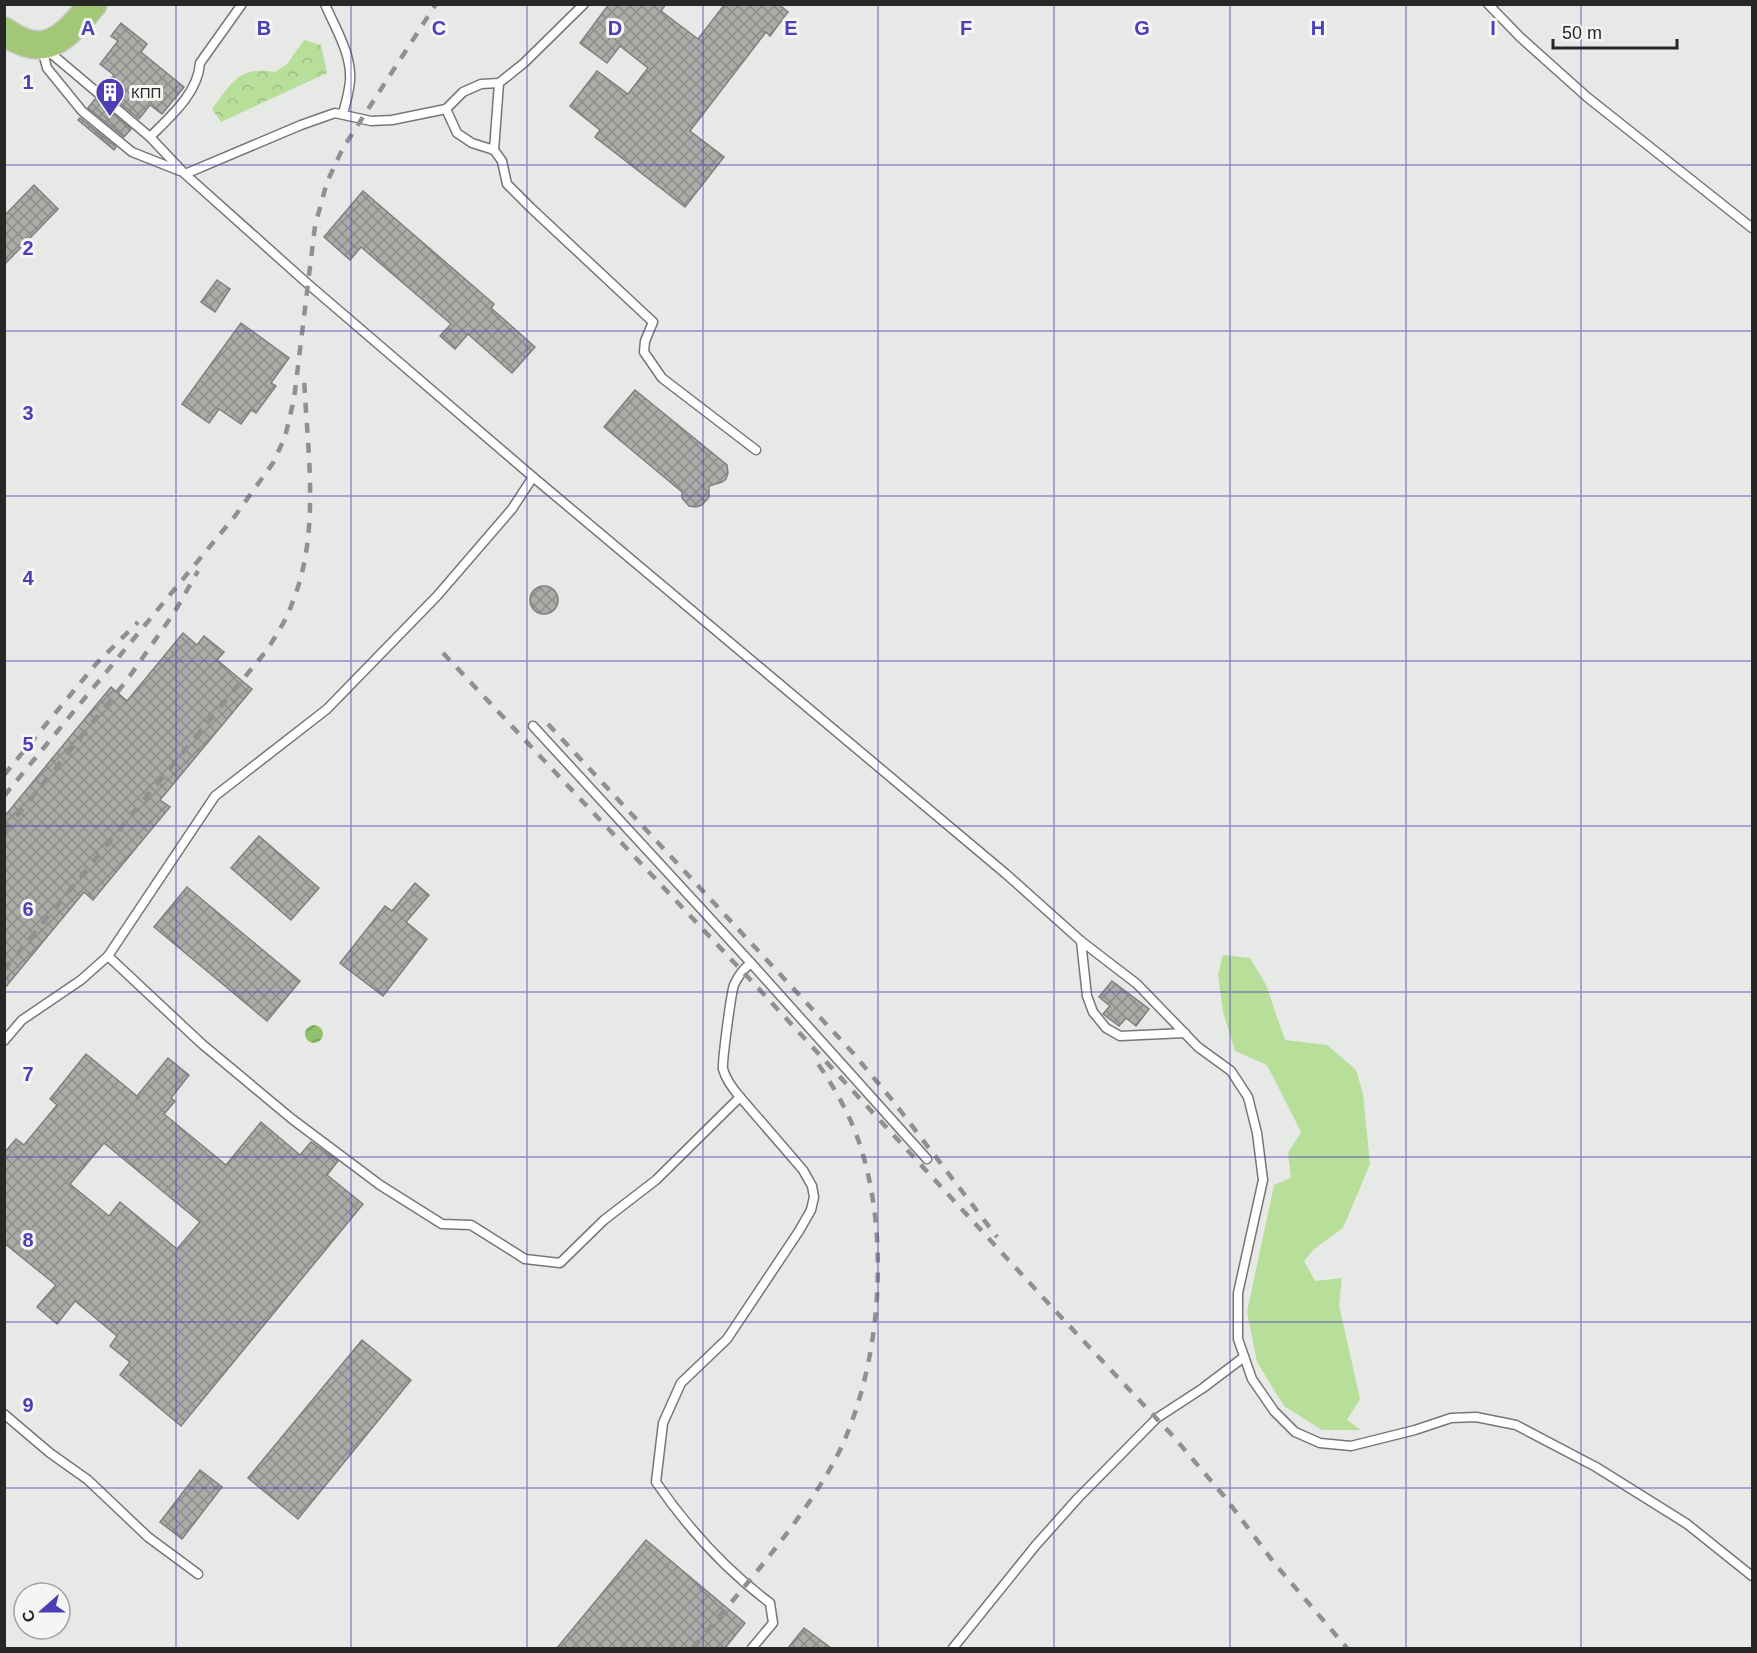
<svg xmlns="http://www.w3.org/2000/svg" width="1757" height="1653" font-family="Arial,sans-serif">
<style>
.green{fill:#b7df9a}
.forest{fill:url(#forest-crowns)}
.water{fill:url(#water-waves)}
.building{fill:url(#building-cross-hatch);stroke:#7f817e;stroke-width:1.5;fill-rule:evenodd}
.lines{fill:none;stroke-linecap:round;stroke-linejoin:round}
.service-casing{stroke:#767775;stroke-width:11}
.primary-casing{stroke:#c7c7c7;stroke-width:30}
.service{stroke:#fff;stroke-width:8}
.primary{stroke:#a1c777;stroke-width:27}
.rail{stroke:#90918f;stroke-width:4.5;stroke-dasharray:10 10;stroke-linecap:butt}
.grid{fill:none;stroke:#4e3eb5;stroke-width:1.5;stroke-opacity:0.55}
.labels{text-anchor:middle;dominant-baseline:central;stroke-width:6;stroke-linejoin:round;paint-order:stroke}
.poi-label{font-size:15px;fill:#272726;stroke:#f4f6f3;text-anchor:start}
.grid-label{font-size:20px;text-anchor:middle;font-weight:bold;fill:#4e3eb5;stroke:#f4f6f3;stroke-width:6;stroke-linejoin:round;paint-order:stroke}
</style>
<defs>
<pattern id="forest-crowns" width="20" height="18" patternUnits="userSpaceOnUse" patternTransform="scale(1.5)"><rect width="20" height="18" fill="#b7df9a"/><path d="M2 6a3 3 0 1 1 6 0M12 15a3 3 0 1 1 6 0" fill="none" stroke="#9dbf85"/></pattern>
<pattern id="water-waves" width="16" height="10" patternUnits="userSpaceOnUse" patternTransform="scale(1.5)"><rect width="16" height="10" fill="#92c16e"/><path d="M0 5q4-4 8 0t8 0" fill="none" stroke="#779d5a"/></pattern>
<pattern id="building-cross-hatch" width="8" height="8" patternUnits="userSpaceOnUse" patternTransform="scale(1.5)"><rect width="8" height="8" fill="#aaaca8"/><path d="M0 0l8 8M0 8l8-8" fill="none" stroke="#8a8c89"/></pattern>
</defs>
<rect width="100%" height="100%" fill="#e7e9e6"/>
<polygon class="green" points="1223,955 1250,958 1266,985 1285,1040 1327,1045 1356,1070 1363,1094 1370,1164 1343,1228 1314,1249 1304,1261 1315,1281 1342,1278 1339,1305 1360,1399 1347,1420 1361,1430 1322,1430 1284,1406 1257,1362 1247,1312 1274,1185 1291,1178 1288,1153 1301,1132 1267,1065 1235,1051 1223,1012 1218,974"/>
<path class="forest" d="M304,40L321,45L327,73L221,122L212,109C232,83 238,66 275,72L287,64Z"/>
<circle class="water" cx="314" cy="1034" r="9"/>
<g class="building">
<polygon points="609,4 666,4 661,11 698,39 725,4 778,4 788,12 770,36 766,32 690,131 724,157 685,207 595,137 600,130 570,106 597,71 628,94 648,68 620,46 607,63 580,43"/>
<polygon points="121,23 147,44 141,52 184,87 162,114 150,105 139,119 103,89 114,75 100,64 118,41 111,36"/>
<polygon points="95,99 131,129 124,137 88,108"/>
<polygon points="80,118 116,147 114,150 78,120"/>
<polygon points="34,185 58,209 4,265 4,216"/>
<polygon points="363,191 494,304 491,308 535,347 512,373 468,334 455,349 440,336 451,324 361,247 350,260 324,237"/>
<polygon points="217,280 230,289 215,312 201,302"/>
<polygon points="241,323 289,358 271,383 276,386 256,413 251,410 241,424 219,409 209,423 182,404"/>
<polygon points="635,390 727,465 728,473 726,479 722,482 709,486 709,497 702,505 696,507 689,506 682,498 682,492 604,427"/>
<circle cx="544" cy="600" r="14"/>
<polygon points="183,633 197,645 204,636 224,652 217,660 252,689 160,800 170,807 93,900 84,892 4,989 4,817 111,687 127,701"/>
<polygon points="259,836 319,888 291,920 231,868"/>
<polygon points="415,883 429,895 406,922 427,939 383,996 340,963 385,906 392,911"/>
<polygon points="187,887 300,981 267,1021 154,927"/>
<polygon points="1112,981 1149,1009 1136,1026 1126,1018 1119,1026 1103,1014 1110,1006 1099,997"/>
<path d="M86,1054L137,1096L168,1058L189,1075L171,1098L175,1101L164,1114L226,1165L261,1122L300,1155L311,1142L338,1161L327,1175L363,1204L181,1426L120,1375L130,1362L110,1346L117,1336L75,1301L57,1324L37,1307L56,1285L4,1243V1153L16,1139L24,1145L57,1105L50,1099ZM104,1143L200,1222L177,1249L120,1202L109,1216L70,1184Z"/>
<polygon points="362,1340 411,1380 298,1519 248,1478"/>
<polygon points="200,1470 222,1487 182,1539 160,1522"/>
<polygon points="646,1540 745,1623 725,1648 557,1648"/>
<polygon points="804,1628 831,1648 788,1648"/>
</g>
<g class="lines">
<g class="service-casing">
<g id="service">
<path d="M325,4C335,28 352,54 350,81C349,91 346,103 343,113"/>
<polyline points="1488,4 1520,37 1587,97 1752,228"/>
<polyline points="42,49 47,68 82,111 132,152 180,171"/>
<polyline points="47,50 150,137 185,174 308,284 533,477 1006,874 1081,941 1137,984 1198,1047 1231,1071 1248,1097 1257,1133 1263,1180 1238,1293 1238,1339 1252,1379 1274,1411 1295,1432 1320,1443 1351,1446 1415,1430 1451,1418 1476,1417 1516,1425 1596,1467 1687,1524 1752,1576"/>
<polyline points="446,109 457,133 472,143 494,150 502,161 507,184 531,208 653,322 645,341 644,352 662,378 756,450"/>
<path d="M150,137C171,116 198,93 200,63L242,4"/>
<polyline points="494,150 499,83"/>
<polyline points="185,174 301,125 335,113 371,121 392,120 446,109 463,92 481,84 499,83 524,63 584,4"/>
<polyline points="533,726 751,963"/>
<polyline points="1081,941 1087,996 1093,1012 1106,1028 1120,1036 1185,1033"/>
<path d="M108,956L202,1044L292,1119L380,1185L442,1224L471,1225L525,1259L560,1263L604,1220L656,1180L740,1097L803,1170L812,1186L814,1197L811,1210L799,1231L727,1339L681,1383L663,1423L656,1482C687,1527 726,1570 770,1603L773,1623L752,1648"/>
<polyline points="4,1041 22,1020 81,980 108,956 215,796 327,709 437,596 512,509 533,477"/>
<path d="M740,1097C733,1089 726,1080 723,1069C722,1062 731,993 734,985C738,976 743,969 751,963L927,1159"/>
<polyline points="4,1414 50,1453 88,1480 148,1537 198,1574"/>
<polyline points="953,1648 1036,1545 1078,1498 1157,1418 1203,1388 1244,1357"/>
</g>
</g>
<g class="primary-casing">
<path id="primary" d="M4,31C46,62 66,36 93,4"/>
</g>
<use href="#service" class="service"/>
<use href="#primary" class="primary"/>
<g class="rail">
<polyline points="443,653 759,989 1061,1317 1172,1435 1224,1496 1275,1564 1347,1648"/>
<polyline points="548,724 853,1053 893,1101 997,1237"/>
<polyline points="4,775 96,664 138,622"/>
<polyline points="4,796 235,516 273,463 285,437 294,399 315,226 327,182 343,148 436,4"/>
<polyline points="4,832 127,680 174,613 198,571"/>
<path d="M4,970L267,650C277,634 287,619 293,601C321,530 307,450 304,376"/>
<path d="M693,1648C741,1590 799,1526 835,1460C881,1372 891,1239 860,1145C850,1114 832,1083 813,1057"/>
</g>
</g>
<path class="grid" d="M176,4V1648M351,4V1648M527,4V1648M703,4V1648M878,4V1648M1054,4V1648M1230,4V1648M1406,4V1648M1581,4V1648M4,165H1752M4,331H1752M4,496H1752M4,661H1752M4,826H1752M4,992H1752M4,1157H1752M4,1322H1752M4,1488H1752"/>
<defs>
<g id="building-pin" transform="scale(1.5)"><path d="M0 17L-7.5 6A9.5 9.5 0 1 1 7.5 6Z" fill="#4e3eb5" stroke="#f4f6f3"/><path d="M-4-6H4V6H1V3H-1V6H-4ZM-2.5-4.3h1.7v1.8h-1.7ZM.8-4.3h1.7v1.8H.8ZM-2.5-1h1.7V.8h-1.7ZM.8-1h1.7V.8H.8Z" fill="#fff"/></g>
</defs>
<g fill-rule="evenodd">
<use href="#building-pin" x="110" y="92"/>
</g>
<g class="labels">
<g class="poi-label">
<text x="131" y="92">КПП</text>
</g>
</g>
<g class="grid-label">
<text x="88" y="35">A</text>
<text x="264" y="35">B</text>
<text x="439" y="35">C</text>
<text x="615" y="35">D</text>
<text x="791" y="35">E</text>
<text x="966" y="35">F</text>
<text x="1142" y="35">G</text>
<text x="1318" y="35">H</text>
<text x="1493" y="35">I</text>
<text x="28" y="89">1</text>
<text x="28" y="255">2</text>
<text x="28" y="420">3</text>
<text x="28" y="585">4</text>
<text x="28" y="751">5</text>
<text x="28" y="916">6</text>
<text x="28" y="1081">7</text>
<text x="28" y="1247">8</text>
<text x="28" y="1412">9</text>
</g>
<rect width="1757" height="1653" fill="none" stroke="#272726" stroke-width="12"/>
<g transform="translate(42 1611) rotate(249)"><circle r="28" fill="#f4f6f3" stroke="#a2a3a1" stroke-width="1.5"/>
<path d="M0-4.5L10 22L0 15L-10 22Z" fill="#4e3eb5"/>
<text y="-9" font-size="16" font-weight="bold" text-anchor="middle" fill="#272726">С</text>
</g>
<path d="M1553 39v9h124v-9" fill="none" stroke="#272726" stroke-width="3"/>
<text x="1562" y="39" font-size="18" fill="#272726" stroke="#f4f6f3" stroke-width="4.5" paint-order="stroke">50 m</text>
</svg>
